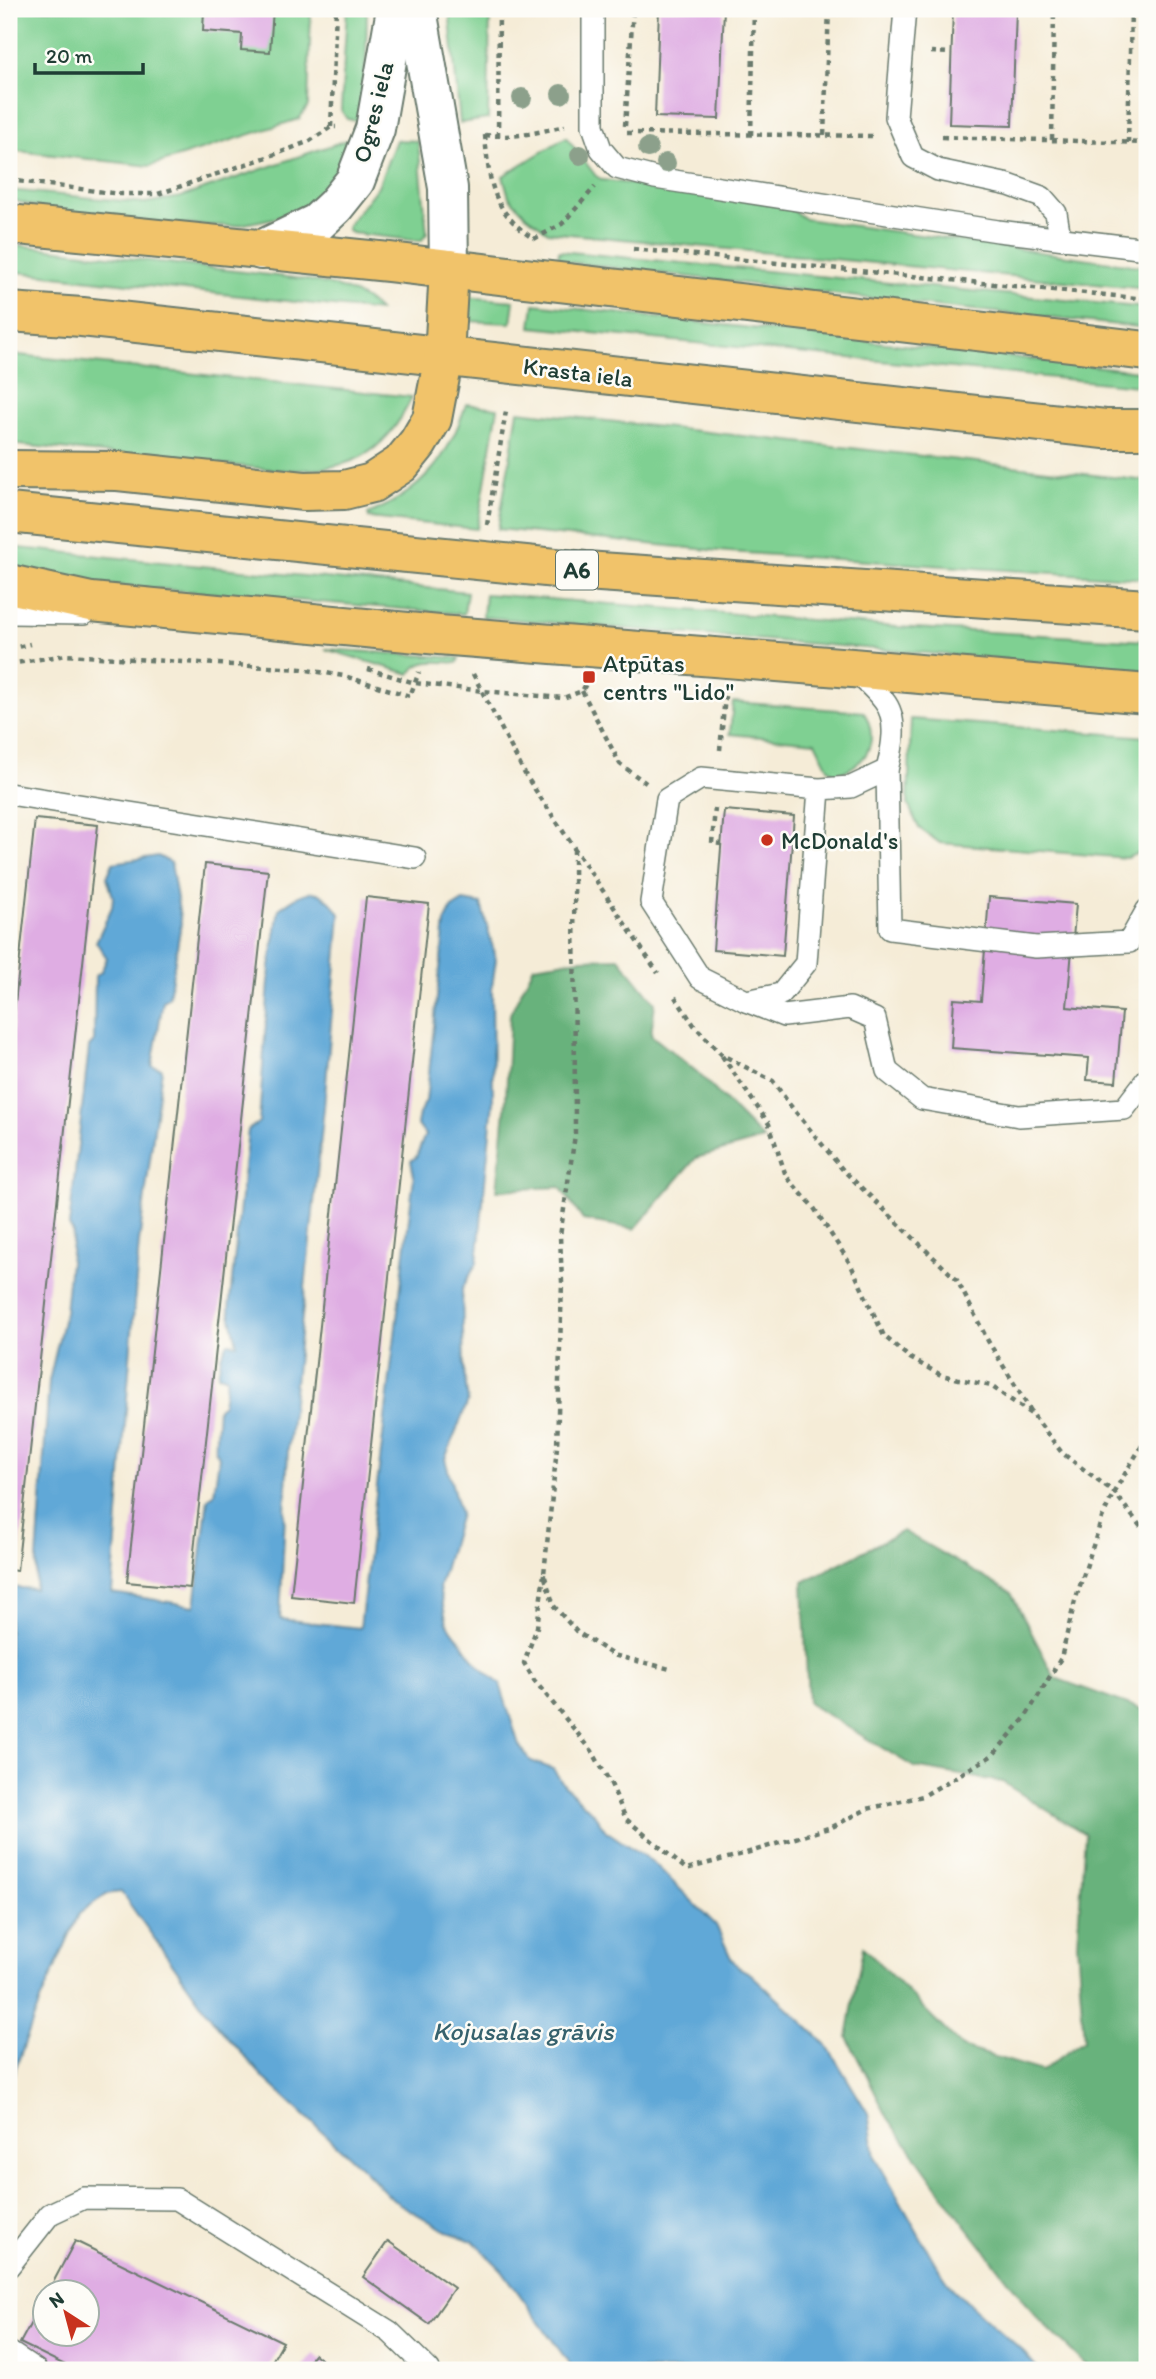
<svg xmlns="http://www.w3.org/2000/svg" width="1156" height="2379" font-family="Itim,sans-serif">
<style>
.green{fill:#7fd092;stroke:#4f8663;stroke-width:2}
.forest{fill:#67b27c;stroke:#437858;stroke-width:2}
.water{fill:#61a8d7;stroke:#407286;stroke-width:2}
.building{fill:#dfade3}
.lines{fill:none;stroke-linecap:round;stroke-linejoin:round}
.service-casing{stroke:#6a7a6d;stroke-width:24}
.minor-casing{stroke:#6a7a6d;stroke-width:42}
.trunk-casing{stroke:#6a7a6d;stroke-width:42}
.path{stroke:#6a7a6d;stroke-width:4.5;stroke-dasharray:5 5;stroke-linecap:butt}
.service{stroke:#fff;stroke-width:21}
.minor{stroke:#fff;stroke-width:38}
.trunk{stroke:#f1c36a;stroke-width:38}
.tree{fill:#8ca08b}
.poi-dot{fill:#c8321e;stroke:#fdfcf7;stroke-width:2.5}
.labels{text-anchor:middle;dominant-baseline:central;stroke-width:5;stroke-linejoin:round;paint-order:stroke}
.shield{fill:#fdfcf7;stroke:#62766e;stroke-width:2}
.shield-label{font-size:23px;font-weight:bold;fill:#1f3d34}
.street-label{font-size:24px;fill:#1f3d34;stroke:#fdfcf7}
.poi-label{font-size:24px;fill:#1f3d34;stroke:#fdfcf7;text-anchor:start}
.water-label{font-size:26px;font-style:italic;fill:#36626d;stroke:#fdfcf7}
</style>
<rect width="100%" height="100%" fill="#fdfcf7"/>
<filter id="ink" filterUnits="userSpaceOnUse"><feTurbulence type="fractalNoise" baseFrequency=".0143" numOctaves="2"/><feDisplacementMap in="SourceGraphic" scale="14" xChannelSelector="R" yChannelSelector="G"/><feConvolveMatrix kernelMatrix="1 2 1 2 8 2 1 2 1" color-interpolation-filters="sRGB"/></filter>
<filter id="wash" filterUnits="userSpaceOnUse"><feTurbulence type="fractalNoise" baseFrequency=".00686" numOctaves="4" result="noise"/><feDisplacementMap in="SourceGraphic" scale="28" xChannelSelector="R" yChannelSelector="G"/><feGaussianBlur stdDeviation="1.57" result="paint"/><feColorMatrix in="noise" values="0 0 0 0 0 0 0 0 0 0 0 0 0 0 0 0 0 1.4 0 .05"/><feComposite in="paint" operator="in"/></filter>
<g filter="url(#wash)">
<rect width="100%" height="100%" fill="#f5ecd7"/>
<g class="green">
<polygon points="16,9 311,9 308,106 299,119 150,166 9,150 9,74"/>
<polygon points="347,9 367,9 366,58 360,121 347,119 341,110"/>
<polygon points="449,9 490,9 488,119 460,123"/>
<polygon points="355,137 343,171 302,208 280,217 234,226 166,224 52,211 9,199 9,190 145,203 181,197"/>
<polygon points="566,137 596,176 603,180 785,205 805,219 1147,267 1147,289 548,232 526,215 509,197 503,176"/>
<polygon points="396,140 418,141 427,233 421,241 351,233 347,229 348,225 378,186"/>
<path d="M9,244L303,279C329,284 361,290 379,311L9,271Z"/>
<polygon points="559,251 1147,308 1147,328 907,303 575,263 558,260"/>
<polygon points="465,297 514,301 511,323 466,321"/>
<polygon points="534,304 1147,372 1147,387 531,327"/>
<path d="M9,354L412,397C383,460 346,471 280,470L9,444Z"/>
<path d="M466,404L498,408L477,529L369,518L368,514C422,492 449,458 466,404Z"/>
<polygon points="518,411 1147,481 1147,579 729,552 498,529"/>
<polygon points="9,547 467,592 464,614 87,583 9,569"/>
<polygon points="485,594 897,627 1147,641 1147,671 483,617"/>
<path d="M325,649L459,658L457,663C440,662 420,657 410,674Z"/>
<path d="M733,702L864,712C875,732 874,753 854,766C847,770 842,774 833,773L828,768L815,742L730,734Z"/>
<polygon points="911,719 1147,737 1147,849 1127,858 940,843 919,828 908,804"/>
</g>
<g class="forest">
<polygon points="619,958 655,1003 651,1035 697,1072 763,1139 696,1158 635,1229 583,1220 560,1187 497,1190 506,1099 510,1014 534,966 580,959"/>
<polygon points="903,1531 1011,1593 1055,1678 1147,1711 1147,2370 1091,2370 1037,2317 965,2225 888,2118 847,2037 863,1947 962,2047 1042,2071 1084,2040 1077,1943 1085,1834 1002,1782 914,1767 808,1703 803,1582"/>
</g>
<path class="water" d="M158,856L171,863L181,923L169,997L163,1001L152,1066L162,1069L139,1242L112,1593L195,1606L208,1498L214,1494L219,1457L215,1451L218,1408L223,1404L227,1377L218,1375L221,1356L228,1343L237,1344L229,1309L248,1130L259,1122L270,966L279,909C307,889 318,883 340,914L324,1108L288,1449L280,1619L360,1628L414,1176L411,1161L416,1157L425,1135L417,1124L419,1114L426,1101L445,922L452,908L463,901L481,904L496,959L492,987L493,1102L477,1263L462,1289L464,1371L468,1401L445,1459L460,1514L439,1588L447,1623L479,1666L500,1684L519,1745L531,1761L553,1769L565,1786L594,1814L606,1831L654,1863L716,1925L730,1956L738,1967L751,1974L826,2044L868,2113L875,2157L935,2263L954,2290L1025,2354L1039,2370H574L502,2270L473,2241L450,2233L393,2200L360,2166L264,2078L215,2023L121,1892L106,1894L79,1914L41,1999L9,2086V1587L35,1589L49,1381L65,1312L73,1232L69,1226L89,1047L94,1042L95,976L101,972L107,958L96,942L112,907L113,897L107,877L113,863Z"/>
<g id="blocks">
<g class="building">
<polygon points="204,9 273,9 270,52 241,50 242,34 203,31"/>
<polygon points="659,9 724,9 719,119 655,117"/>
<polygon points="953,9 1016,9 1012,126 949,124"/>
<polygon points="724,810 794,816 783,956 713,950"/>
<polygon points="35,819 98,825 17,1571 9,1570 9,1059"/>
<polygon points="205,864 268,871 190,1588 127,1582"/>
<polygon points="366,897 429,904 354,1603 291,1596"/>
<polygon points="989,897 1076,904 1067,1007 1122,1012 1116,1082 1087,1080 1089,1058 951,1048 954,999 981,1001"/>
<polygon points="75,2241 283,2342 267,2370 75,2370 20,2343 46,2295 46,2334 88,2334 88,2292 48,2292"/>
<polygon points="388,2241 454,2288 429,2324 363,2277"/>
<polygon points="314,2354 334,2370 301,2370"/>
</g>
</g>
</g>
<g filter="url(#ink)">
<use href="#blocks" fill-opacity="0" stroke="#6a7a6d" stroke-width="2"/>
<g class="lines">
<g class="service-casing">
<g id="service">
<polyline points="593,9 593,126 601,149 617,168 655,178 998,231 1147,249"/>
<polyline points="905,9 896,117 913,157 938,170 1009,185 1042,197 1056,213 1060,237"/>
<polyline points="9,613 84,614"/>
<path d="M853,669C863,679 875,689 884,701C899,719 892,750 887,770L890,929L1036,947L1129,942L1147,910"/>
<polyline points="819,789 806,963 781,994 746,1001 700,978 651,902 667,799 701,778 819,789 851,787 887,770"/>
<polyline points="9,794 415,858"/>
<polyline points="746,1001 784,1016 850,1008 875,1019 887,1071 922,1099 1019,1116 1124,1109 1147,1079"/>
<polyline points="9,2266 50,2214 84,2198 177,2199 390,2332 429,2370"/>
<polyline points="9,2352 36,2370"/>
</g>
</g>
<g class="minor-casing">
<g id="minor">
<polyline points="417,9 448,188 449,269"/>
<polyline points="261,250 317,223 335,206 355,181 375,129 396,9"/>
</g>
</g>
<g class="trunk-casing">
<g id="trunk">
<polyline points="9,224 389,262 1147,351"/>
<polyline points="9,312 82,317 1105,429 1147,429"/>
<polyline points="9,470 118,471 304,491 344,490 372,483 401,464 418,443 432,419 444,356 449,269"/>
<polyline points="9,513 585,571 1147,609"/>
<polyline points="9,584 91,602 439,635 852,668 1147,694"/>
</g>
</g>
<g class="path">
<polyline points="931,52 951,53"/>
<polyline points="625,126 633,9"/>
<polyline points="331,127 336,9"/>
<polyline points="627,133 873,136"/>
<path d="M485,135C489,183 492,211 534,239"/>
<path d="M485,135C518,138 534,133 565,126"/>
<polyline points="751,135 754,9"/>
<polyline points="824,135 829,9"/>
<polyline points="498,136 499,9"/>
<polyline points="942,137 1147,143"/>
<polyline points="1052,140 1054,9"/>
<polyline points="1128,143 1131,9"/>
<polyline points="9,180 120,194 158,194 279,153 310,141 331,127 336,127"/>
<polyline points="534,239 562,224 595,187"/>
<polyline points="633,249 1147,299"/>
<polyline points="487,525 506,411"/>
<polyline points="9,649 30,644"/>
<polyline points="9,664 66,655 301,669 344,676 410,696 419,672"/>
<polyline points="368,669 415,683 483,691 563,698 582,691 586,684"/>
<polyline points="473,674 526,776 658,973"/>
<polyline points="582,691 620,764 646,783"/>
<polyline points="720,750 725,696"/>
<polyline points="715,808 712,843 722,844"/>
<polyline points="574,849 575,1135 560,1236 562,1282 557,1447 544,1574 554,1606 577,1632 613,1655 670,1669"/>
<polyline points="675,997 694,1025 722,1055 773,1081 790,1105 843,1170 957,1280 988,1341 1034,1416 1062,1453 1114,1492 1147,1535"/>
<polyline points="722,1056 769,1124 786,1176 814,1208 851,1265 884,1336 910,1358 941,1375 991,1386 1031,1414"/>
<polyline points="544,1574 537,1627 524,1663 534,1680 592,1751 611,1784 626,1819 686,1869 743,1854 832,1827 867,1809 923,1796 993,1755 1025,1718 1061,1658 1075,1601 1102,1518 1114,1492 1147,1437"/>
</g>
<use href="#service" class="service"/>
<use href="#minor" class="minor"/>
<use href="#trunk" class="trunk"/>
</g>
<g class="tree">
<circle cx="561" cy="94" r="10"/>
<circle cx="522" cy="98" r="10"/>
<circle cx="648" cy="148" r="10"/>
<circle cx="580" cy="155" r="10"/>
<circle cx="666" cy="163" r="10"/>
</g>
</g>
<g class="poi-dot">
<rect x="582" y="670" width="14" height="14" rx="3.5"/>
<circle cx="767" cy="840" r="7"/>
</g>
<g class="labels">
<rect class="shield" x="556" y="550.5" width="42" height="39" rx="5"/>
<g class="shield-label">
<text x="577" y="570">A6</text>
</g>
<g class="street-label">
<text transform="translate(373 112) rotate(-76)">Ogres iela</text>
<text transform="translate(578 372) rotate(7)">Krasta iela</text>
</g>
<g class="poi-label">
<text x="603" y="663">Atpūtas<tspan x="603" dy="28">centrs "Lido"</tspan></text>
<text x="781" y="840">McDonald's</text>
</g>
<g class="water-label">
<text x="523" y="2031">Kojusalas grāvis</text>
</g>
</g>
<rect width="1156" height="2379" fill="none" stroke="#fdfcf7" stroke-width="35"/>
<g transform="translate(66 2313) rotate(324)"><circle r="33" fill="#fdfcf7" stroke="#a4b0a9" stroke-width="2"/>
<path d="M0-5L12 26L0 18L-12 26Z" fill="#c8321e"/>
<text y="-10" font-size="19" font-weight="bold" text-anchor="middle" fill="#1f3d34">N</text>
</g>
<path d="M35 63v10h108v-10" fill="none" stroke="#1f3d34" stroke-width="3.5"/>
<text x="46" y="63" font-size="21" fill="#1f3d34" stroke="#fdfcf7" stroke-width="5" paint-order="stroke">20 m</text>
</svg>
